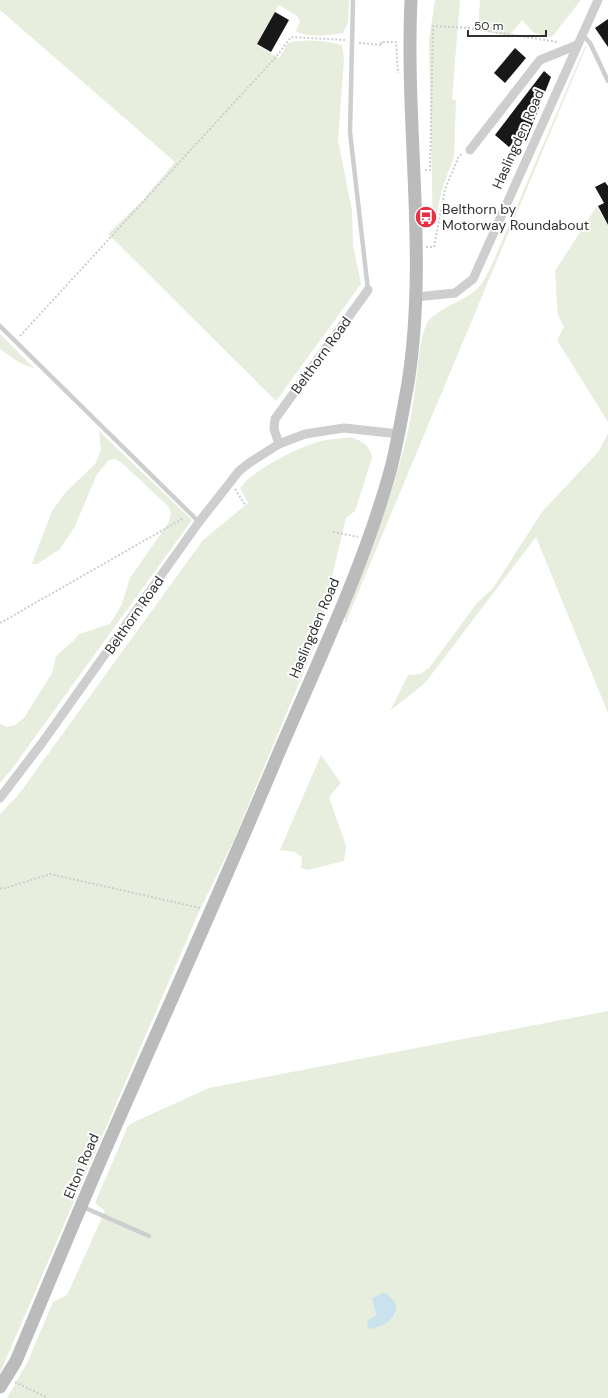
<svg xmlns="http://www.w3.org/2000/svg" width="608" height="1398" font-family="'DM Sans',sans-serif">
<style>
.green{fill:#e7eede;fill-rule:evenodd}
.water{fill:#cae1ee}
.building{fill:#181818}
.lines{fill:none;stroke-linecap:round;stroke-linejoin:round}
.path{stroke:#cecece;stroke-width:2;stroke-dasharray:2 2;stroke-linecap:butt}
.service{stroke:#cecece;stroke-width:4.5}
.minor{stroke:#cecece;stroke-width:9}
.secondary{stroke:#bbb;stroke-width:13}
.labels{text-anchor:middle;dominant-baseline:central;stroke-width:4;stroke-linejoin:round;paint-order:stroke}
.street-label{font-size:14px;fill:#313131;stroke:#fff}
.poi-label{font-size:14px;fill:#313131;stroke:#fff;text-anchor:start}
</style>
<rect width="100%" height="100%" fill="#fff"/>
<g class="green">
<path d="M0,0H349L348,22L343,33C329,36 309,37 296,32L300,21L297,16L279,5L257,45L279,58L288,43C304,38 326,41 342,45L344,59L338,140L352,211L353,245L361,284L276,401L108,234L142,201L175,162L0,10Z"/>
<polygon points="435,0 460,0 452,99 456,101 454,157 442,189 433,230 429,40"/>
<polygon points="480,0 581,0 552,37 534,33 522,20 509,36 478,30"/>
<path d="M587,45L345,624V611C366,559 389,506 403,451C410,426 414,399 417,373C419,358 420,340 426,325C433,310 462,302 475,291C484,283 489,270 494,260L585,46Z"/>
<polygon points="597,206 608,226 608,713 536,537 425,683 390,711 408,675 421,674 429,668 477,603 493,588 542,512 599,451 608,433 608,422 557,340 564,327 558,315 555,271"/>
<polygon points="0,334 35,369 20,363 0,349"/>
<polygon points="99,431 192,520 11,770 0,783 0,724 7,727 15,725 24,718 52,673 56,656 73,641 79,634 110,624 122,604 130,578 169,522 171,513 168,506 123,464 116,459 109,460 97,474 75,526 60,549 37,564 32,564 52,511 65,493 95,464 101,450"/>
<path d="M351,437C363,442 370,445 372,458L355,511L346,518L317,640L233,842L198,914L0,1373V814L19,794L203,540L248,503L240,488C253,470 292,451 314,443C325,439 339,439 351,437Z"/>
<polygon points="321,755 341,783 329,797 346,846 344,861 307,870 301,868 302,857 295,852 280,850"/>
<path d="M608,1011V1398H7L28,1361L53,1302L67,1295L105,1211L95,1203L128,1126L134,1122L209,1088ZM382,1293L396,1314L389,1321L373,1328L374,1317L376,1314L372,1298Z"/>
</g>
<path class="water" d="M382,1293H385C409,1308 390,1326 370,1329L367,1326L368,1320L374,1317L376,1314L372,1298Z"/>
<g class="building">
<polygon points="275,12 289,20 271,52 257,44"/>
<polygon points="608,19 608,47 595,28"/>
<polygon points="515,48 526,58 505,83 494,73"/>
<polygon points="544,71 551,77 526,141 520,136 509,147 495,135"/>
<polygon points="605,182 608,186 608,225 598,206 604,203 595,187"/>
</g>
<g class="lines">
<g class="path">
<polyline points="359,43 382,45 381,42 396,42 398,73"/>
<polyline points="425,170 430,170 433,26 469,28 557,42"/>
<polyline points="426,247 434,247 445,189 459,156 462,154"/>
<polyline points="20,336 276,57 291,37 345,40"/>
<polyline points="235,489 246,506"/>
<polyline points="333,532 358,537"/>
<polyline points="0,623 184,518"/>
<polyline points="0,888 3,889 50,874 200,908"/>
<polyline points="15,1382 48,1398"/>
</g>
<g class="service">
<polyline points="353,0 350,132 368,290"/>
<polyline points="582,34 590,43 608,81"/>
<polyline points="0,326 199,522"/>
<polyline points="83,1207 149,1236"/>
</g>
<g class="minor">
<polyline points="470,150 540,60 577,45"/>
<polyline points="416,297 455,293 473,279 598,0"/>
<polyline points="279,444 274,429 275,419 368,290"/>
<polyline points="0,798 42,743 199,522 239,471 249,463 279,444 305,434 344,428 399,434"/>
</g>
<path class="secondary" d="M0,1387L16,1361C46,1290 75,1219 106,1148C163,1018 222,888 277,757C317,663 364,567 391,468C398,440 403,411 408,383C428,256 405,128 411,0"/>
</g>
<defs>
<g id="bus-disc" transform="scale(1.15)"><circle r="9.5" fill="#eb2f43" stroke="#fff"/><path d="M-5-6H5V4H4V6H2V4H-2V6H-4V4H-5ZM-3.5-4V0h7V-4ZM-3.5 1.2v1.5H-2V1.2ZM2 1.2v1.5H3.5V1.2Z" fill="#fff"/></g>
</defs>
<g fill-rule="evenodd">
<use href="#bus-disc" x="426" y="217"/>
</g>
<g class="labels">
<g class="street-label">
<text transform="translate(518 139) rotate(-66)">Haslingden Road</text>
<text transform="translate(321 355) rotate(-54)">Belthorn Road</text>
<text transform="translate(134 615) rotate(-55)">Belthorn Road</text>
<text transform="translate(314 628) rotate(-67)">Haslingden Road</text>
<text transform="translate(81 1166) rotate(-67)">Elton Road</text>
</g>
<g class="poi-label">
<text x="442" y="209">Belthorn by<tspan x="442" dy="16">Motorway Roundabout</tspan></text>
</g>
</g>
<path d="M468 30v6h78v-6" fill="none" stroke="#313131" stroke-width="2"/>
<text x="474" y="30" font-size="12" fill="#313131" stroke="#ffffff" stroke-width="3" paint-order="stroke">50 m</text>
</svg>
